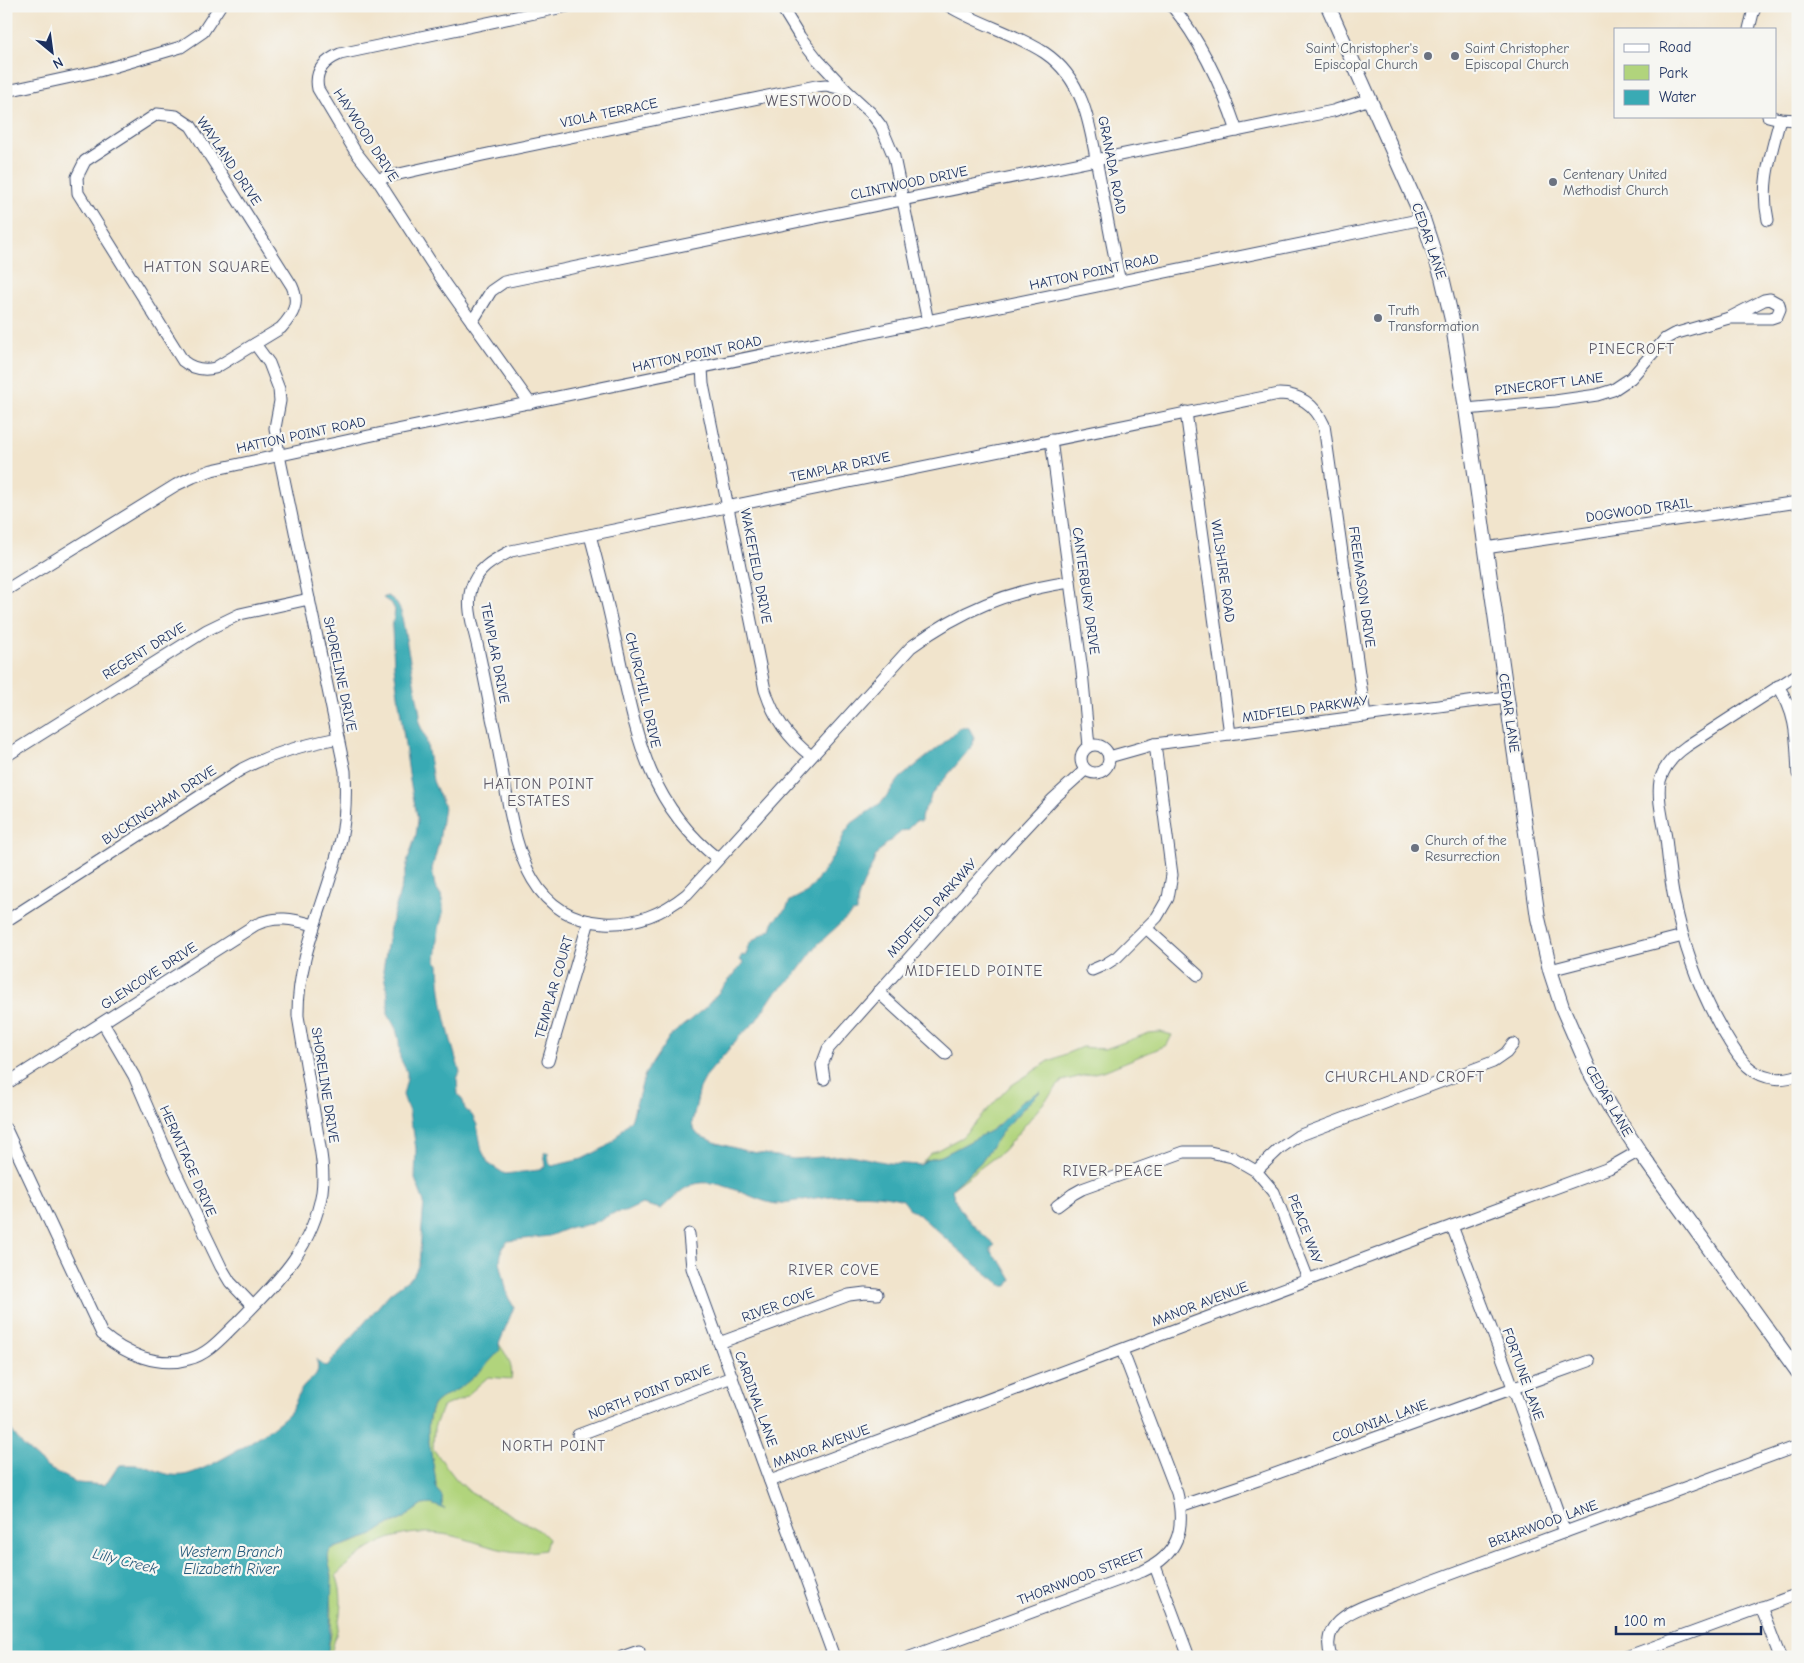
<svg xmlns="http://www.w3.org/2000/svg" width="1804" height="1663" font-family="'Comic Neue',sans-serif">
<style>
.green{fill:#b1d47c;stroke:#66826d}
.water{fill:#39aab4;stroke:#2a6c89}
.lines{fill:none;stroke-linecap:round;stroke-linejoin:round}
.minor-casing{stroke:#3b4a6e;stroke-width:13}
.major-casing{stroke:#3b4a6e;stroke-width:16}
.minor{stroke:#fff;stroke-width:11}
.major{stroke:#fff;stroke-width:14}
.worship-dot{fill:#6b7280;stroke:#f6f6f2;stroke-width:2}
.labels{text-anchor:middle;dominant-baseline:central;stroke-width:4.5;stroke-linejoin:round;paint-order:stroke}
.worship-label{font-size:14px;fill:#5b616d;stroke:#f6f6f2;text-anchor:start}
.street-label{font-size:14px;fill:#1b2f5e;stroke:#f6f6f2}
.neighbourhood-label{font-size:15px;letter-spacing:1px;fill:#5c5865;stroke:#f6f6f2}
.water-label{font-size:15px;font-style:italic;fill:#265a7c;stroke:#f6f6f2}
</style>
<rect width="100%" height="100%" fill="#f6f6f2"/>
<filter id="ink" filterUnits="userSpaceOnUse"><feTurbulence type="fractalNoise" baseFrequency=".02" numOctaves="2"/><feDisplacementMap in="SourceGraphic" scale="10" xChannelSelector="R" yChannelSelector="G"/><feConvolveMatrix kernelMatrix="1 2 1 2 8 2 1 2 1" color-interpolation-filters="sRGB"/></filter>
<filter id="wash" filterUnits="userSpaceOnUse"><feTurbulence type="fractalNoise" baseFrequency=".0096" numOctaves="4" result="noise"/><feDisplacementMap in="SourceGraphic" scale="20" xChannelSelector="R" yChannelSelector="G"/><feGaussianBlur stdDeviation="1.12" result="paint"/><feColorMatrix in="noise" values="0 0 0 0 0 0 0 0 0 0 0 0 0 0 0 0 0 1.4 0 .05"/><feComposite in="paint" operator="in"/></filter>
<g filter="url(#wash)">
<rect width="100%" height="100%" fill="#f1e4cc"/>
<g class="green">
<polygon points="1161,1032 1172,1035 1167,1045 1106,1070 1062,1081 1003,1151 952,1189 980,1163 1004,1129 1039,1092 990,1131 942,1156 927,1160 920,1165 930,1154 962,1137 1009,1087 1049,1061 1082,1047 1105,1049 1149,1033"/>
<path d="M499,1344C506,1354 514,1366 511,1379L488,1377L464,1398L442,1407L434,1428L433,1449L456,1479L471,1493L540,1531L548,1539L545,1550C537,1551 529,1552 522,1552C499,1552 476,1541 454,1536C404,1526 372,1540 336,1575C347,1601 337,1631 330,1657H327L331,1634L332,1609L330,1589L332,1577L329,1565L328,1552L331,1549L354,1542L371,1536L389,1524L401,1520L422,1505L431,1504L444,1508L442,1506V1496L436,1489C436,1469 429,1452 428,1432C428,1425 429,1413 433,1406C437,1398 450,1394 458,1389C469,1382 489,1355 499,1344Z"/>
</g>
<path class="water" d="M387,596C395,599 398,605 401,612L420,714L419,723L426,738L433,781L444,806L439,842L432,869L435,886L441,895L443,905V913L439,929L436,961L439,964C440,1002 449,1036 460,1072L457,1079L458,1094L463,1101L465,1109L472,1115L477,1125L482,1151L489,1164L505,1174L539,1170L546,1166L544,1153L548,1152L549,1163L552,1166L582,1159L604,1148L611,1143L632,1118L645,1074L670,1036L706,1007L741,966L743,962L739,960L742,955L745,956L748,950L747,948L751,942L771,929L774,920L786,909L790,901L807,892L813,885L827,866L839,846L845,832L852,823L882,802L900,778L939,747L960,728L965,727L969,728L974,737L973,745L931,795C930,806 920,811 921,822L916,821L907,830L902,831C894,838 884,845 878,853C874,857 874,863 871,868C864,883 856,895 857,912L852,913L818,944L794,976L774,994L756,1021L739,1037L707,1075L700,1088L692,1123L693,1128L698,1135L717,1143L746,1151L794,1159L850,1155L889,1163L920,1165L927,1160L942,1156L990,1131L996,1127L1022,1101L1041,1091L1023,1108L1004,1129L980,1163L952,1189C956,1212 978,1230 995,1245L991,1248V1252L1002,1263L1012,1280L1008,1286H1003L970,1260L918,1214L909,1208L903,1200C863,1188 818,1198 777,1204C751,1201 719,1175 692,1185C681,1189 670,1201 661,1209L642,1204L625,1212L614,1213L591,1224L571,1227L549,1236L508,1241L502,1248L500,1261L508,1297L514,1307L499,1344L500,1350C488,1364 476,1376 461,1387C453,1393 442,1396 435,1403C429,1409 428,1424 428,1432C429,1452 436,1469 436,1489L442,1496V1506L445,1509L431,1504L422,1505L401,1520L389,1524L371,1536L331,1549C324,1558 332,1569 332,1579C331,1605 331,1630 327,1657H6V1423L23,1446L48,1468L78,1483L104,1485C111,1480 113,1471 120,1465C128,1465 139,1464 147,1467C159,1471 169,1477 183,1475C205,1473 277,1428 291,1411C295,1405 297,1396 301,1390C309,1378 323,1376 316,1359L323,1365L327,1366L390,1293L413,1276L419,1264L424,1202L415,1179L416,1149L413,1129L411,1126L409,1112L403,1095L407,1079V1072L400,1058L399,1041L396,1029L388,1014V995L383,971L390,927L405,874L408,859L416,835L418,820L410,781L394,666L392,628L395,610L392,604L383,598Z"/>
</g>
<g filter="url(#ink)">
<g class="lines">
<g class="minor-casing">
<g id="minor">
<polyline points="781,6 800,37 818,60 846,90 871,113 881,126 894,157 928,322"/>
<path d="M949,6C980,25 1015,33 1045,53C1089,83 1091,137 1101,185C1107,218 1113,250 1120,282"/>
<path d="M1172,6C1202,42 1222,87 1237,131"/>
<polyline points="1749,29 1753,13 1756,6"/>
<polyline points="7,91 99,71 181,47 203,32 220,6"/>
<path d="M157,114L176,116L191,126L292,286C300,303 293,315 281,328L215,368C203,371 193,369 183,361L78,193L77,177L85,161Z"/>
<polyline points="1768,116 1780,119 1798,120"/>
<polyline points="377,179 483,155 816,86 826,85 846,90"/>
<path d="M1768,220C1760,184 1771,155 1780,119"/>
<polygon points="1770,299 1779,304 1780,309 1777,316 1771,318 1729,318 1764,300"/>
<polyline points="472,322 491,291 504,282 1333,111 1370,99"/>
<path d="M702,368L703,384L765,690C774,718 788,738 811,756"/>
<path d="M530,403L445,284L377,179L355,151L318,89C314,71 324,61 340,54L568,6"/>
<polyline points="1466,409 1555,401 1597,395 1613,390 1631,378 1665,339 1674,334 1729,318"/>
<polyline points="1186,412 1230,734"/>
<polyline points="1051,440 1082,671 1089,746"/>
<path d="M590,535C599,569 608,603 615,638C635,725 643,800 718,859"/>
<polyline points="1485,548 1798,502"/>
<path d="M1070,582C1008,591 961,610 911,647L687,894C662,914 636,925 604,923C532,918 518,854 507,797C502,771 498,744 492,718C488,695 483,672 478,648C474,629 466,608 471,589C477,568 494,560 511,551L1279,394C1301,394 1315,405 1324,425L1365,716"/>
<polyline points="6,590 176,485 193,477 212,470 387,432 1423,219"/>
<path d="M1798,674L1687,746C1674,755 1664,765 1660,781C1657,798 1663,820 1666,838C1668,858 1670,878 1674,898C1684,948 1702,999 1730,1043C1736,1052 1742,1063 1751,1069C1765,1080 1782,1081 1798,1075"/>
<path d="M1778,686C1798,716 1796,740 1798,774"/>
<circle cx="1095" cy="759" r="14"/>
<polyline points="6,756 207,630 240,614 309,599"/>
<polyline points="1109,757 1155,744 1506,697"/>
<path d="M6,921L242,769C273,753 304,745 338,738"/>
<polyline points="1146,928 1198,975"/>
<polyline points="1092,970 1106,964 1117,957 1157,917 1168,898 1172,875 1155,744"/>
<polyline points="1550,970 1683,936"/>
<polyline points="878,992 946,1054"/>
<polyline points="103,1023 134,1076 174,1169 221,1267 230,1282 253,1306"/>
<polyline points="548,1061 589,921"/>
<polyline points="824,1079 822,1065 828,1049 1006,849 1053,799 1085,770"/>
<path d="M6,1084L255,925C276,915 293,919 314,925"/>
<path d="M6,1129L102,1334C125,1354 158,1368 189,1359C209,1354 223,1336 237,1323C276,1283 312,1250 322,1192C325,1169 320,1147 316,1124C310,1088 304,1052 298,1016C297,953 328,899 341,839C346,817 346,794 345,771L279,455L275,428L280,401L279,389L269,363L255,344"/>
<polyline points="1256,1171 1279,1149 1298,1136 1493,1062 1506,1053 1513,1044"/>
<polyline points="1057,1206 1073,1194 1082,1189 1184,1152 1210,1152 1232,1157 1256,1171 1274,1192 1308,1279"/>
<polyline points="1452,1226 1505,1365 1565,1532"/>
<polyline points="689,1234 692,1268 834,1657"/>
<polyline points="719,1343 849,1295 865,1293 877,1294"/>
<polyline points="578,1435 732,1377"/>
<path d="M770,1481C1050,1376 1329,1271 1609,1168L1639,1151"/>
<polyline points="1180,1506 1258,1480 1589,1361"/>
<polyline points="1155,1566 1189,1657"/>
<polyline points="1761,1607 1780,1657"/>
<polyline points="622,1657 639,1651"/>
<path d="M910,1657L1143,1571C1178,1555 1186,1529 1177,1493L1122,1350"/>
<path d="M1331,1657C1317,1615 1368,1606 1397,1594L1798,1446"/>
<polyline points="1626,1657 1798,1594"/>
</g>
</g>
<g class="major-casing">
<polyline id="major" points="1328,6 1423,219 1442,277 1452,320 1466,409 1538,918 1550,970 1562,1007 1592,1076 1611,1109 1639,1151 1798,1372"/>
</g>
<use href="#minor" class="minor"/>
<use href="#major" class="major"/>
</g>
</g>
<g class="worship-dot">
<circle cx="1428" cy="56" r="5"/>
<circle cx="1455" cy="56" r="5"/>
<circle cx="1553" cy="182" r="5"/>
<circle cx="1378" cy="318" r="5"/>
<circle cx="1415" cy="848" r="5"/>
</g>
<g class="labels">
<g class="worship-label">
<text x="1418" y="48" text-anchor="end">Saint Christopher's<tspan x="1418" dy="16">Episcopal Church</tspan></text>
<text x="1465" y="48">Saint Christopher<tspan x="1465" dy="16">Episcopal Church</tspan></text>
<text x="1563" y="174">Centenary United<tspan x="1563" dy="16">Methodist Church</tspan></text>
<text x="1388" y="310">Truth<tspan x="1388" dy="16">Transformation</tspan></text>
<text x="1425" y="840">Church of the<tspan x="1425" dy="16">Resurrection</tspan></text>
</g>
<g class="street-label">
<text transform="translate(609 113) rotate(-12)">VIOLA TERRACE</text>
<text transform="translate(366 135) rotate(57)">HAYWOOD DRIVE</text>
<text transform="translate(229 161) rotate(56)">WAYLAND DRIVE</text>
<text transform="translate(1112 165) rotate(79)">GRANADA ROAD</text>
<text transform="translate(909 183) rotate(-12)">CLINTWOOD DRIVE</text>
<text transform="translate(1429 241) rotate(71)">CEDAR LANE</text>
<text transform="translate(1094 272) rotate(-12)">HATTON POINT ROAD</text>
<text transform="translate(697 354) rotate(-12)">HATTON POINT ROAD</text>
<text transform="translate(1549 384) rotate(-7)">PINECROFT LANE</text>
<text transform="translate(301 435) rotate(-12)">HATTON POINT ROAD</text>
<text transform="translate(840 467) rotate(-12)">TEMPLAR DRIVE</text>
<text transform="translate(1639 510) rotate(-8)">DOGWOOD TRAIL</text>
<text transform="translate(756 566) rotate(79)">WAKEFIELD DRIVE</text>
<text transform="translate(1223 571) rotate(82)">WILSHIRE ROAD</text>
<text transform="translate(1362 587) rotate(82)">FREEMASON DRIVE</text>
<text transform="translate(1086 591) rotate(82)">CANTERBURY DRIVE</text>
<text transform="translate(144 651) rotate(-32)">REGENT DRIVE</text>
<text transform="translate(495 653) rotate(79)">TEMPLAR DRIVE</text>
<text transform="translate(340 674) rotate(78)">SHORELINE DRIVE</text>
<text transform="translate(643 690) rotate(77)">CHURCHILL DRIVE</text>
<text transform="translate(1305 709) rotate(-8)">MIDFIELD PARKWAY</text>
<text transform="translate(1509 713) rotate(82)">CEDAR LANE</text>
<text transform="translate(159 805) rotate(-33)">BUCKINGHAM DRIVE</text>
<text transform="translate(932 908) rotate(-48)">MIDFIELD PARKWAY</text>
<text transform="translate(149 976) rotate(-33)">GLENCOVE DRIVE</text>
<text transform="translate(554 987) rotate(-74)">TEMPLAR COURT</text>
<text transform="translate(325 1085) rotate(81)">SHORELINE DRIVE</text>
<text transform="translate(1609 1101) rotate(60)">CEDAR LANE</text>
<text transform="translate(188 1161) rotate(66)">HERMITAGE DRIVE</text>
<text transform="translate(1305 1229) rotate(69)">PEACE WAY</text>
<text transform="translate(1200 1304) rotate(-21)">MANOR AVENUE</text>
<text transform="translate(778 1305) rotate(-20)">RIVER COVE</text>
<text transform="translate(1523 1374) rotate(70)">FORTUNE LANE</text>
<text transform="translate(650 1392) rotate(-21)">NORTH POINT DRIVE</text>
<text transform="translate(756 1399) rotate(70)">CARDINAL LANE</text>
<text transform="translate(1380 1421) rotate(-20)">COLONIAL LANE</text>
<text transform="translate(821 1446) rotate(-20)">MANOR AVENUE</text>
<text transform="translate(1543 1524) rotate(-20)">BRIARWOOD LANE</text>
<text transform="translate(1081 1577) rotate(-21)">THORNWOOD STREET</text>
</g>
<g class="neighbourhood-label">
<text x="809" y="101">WESTWOOD</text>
<text x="207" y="267">HATTON SQUARE</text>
<text x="1632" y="349">PINECROFT</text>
<text x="539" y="784">HATTON POINT<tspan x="539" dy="17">ESTATES</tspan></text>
<text x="974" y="971">MIDFIELD POINTE</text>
<text x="1405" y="1077">CHURCHLAND CROFT</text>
<text x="1113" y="1171">RIVER PEACE</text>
<text x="834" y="1270">RIVER COVE</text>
<text x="554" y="1446">NORTH POINT</text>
</g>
<g class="water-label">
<text x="231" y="1552">Western Branch<tspan x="231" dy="17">Elizabeth River</tspan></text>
<text transform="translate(125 1561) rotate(14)">Lilly Creek</text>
</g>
</g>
<rect width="1804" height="1663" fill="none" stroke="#f6f6f2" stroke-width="25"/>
<rect x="1614" y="28" width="162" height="90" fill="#f6f6f2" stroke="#9ea6b7"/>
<rect x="1624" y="44" width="25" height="8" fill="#ffffff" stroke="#9ea6b7"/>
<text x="1659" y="52" font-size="15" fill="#1b2f5e">Road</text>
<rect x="1624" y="65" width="25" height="15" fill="#b1d47c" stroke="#9ea6b7"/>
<text x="1659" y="78" font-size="15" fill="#1b2f5e">Park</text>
<rect x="1624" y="90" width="25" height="15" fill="#39aab4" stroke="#9ea6b7"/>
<text x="1659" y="102" font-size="15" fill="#1b2f5e">Water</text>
<g transform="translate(52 52) rotate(151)" stroke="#f6f6f2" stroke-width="4" paint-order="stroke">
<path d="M0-4L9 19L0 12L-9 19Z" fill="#1b2f5e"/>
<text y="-8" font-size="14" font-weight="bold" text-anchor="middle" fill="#1b2f5e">N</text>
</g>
<path d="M1616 1626v8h145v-8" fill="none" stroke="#1b2f5e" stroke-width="2.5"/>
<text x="1624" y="1626" font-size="15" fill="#1b2f5e" stroke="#f6f6f2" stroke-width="4" paint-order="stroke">100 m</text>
</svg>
